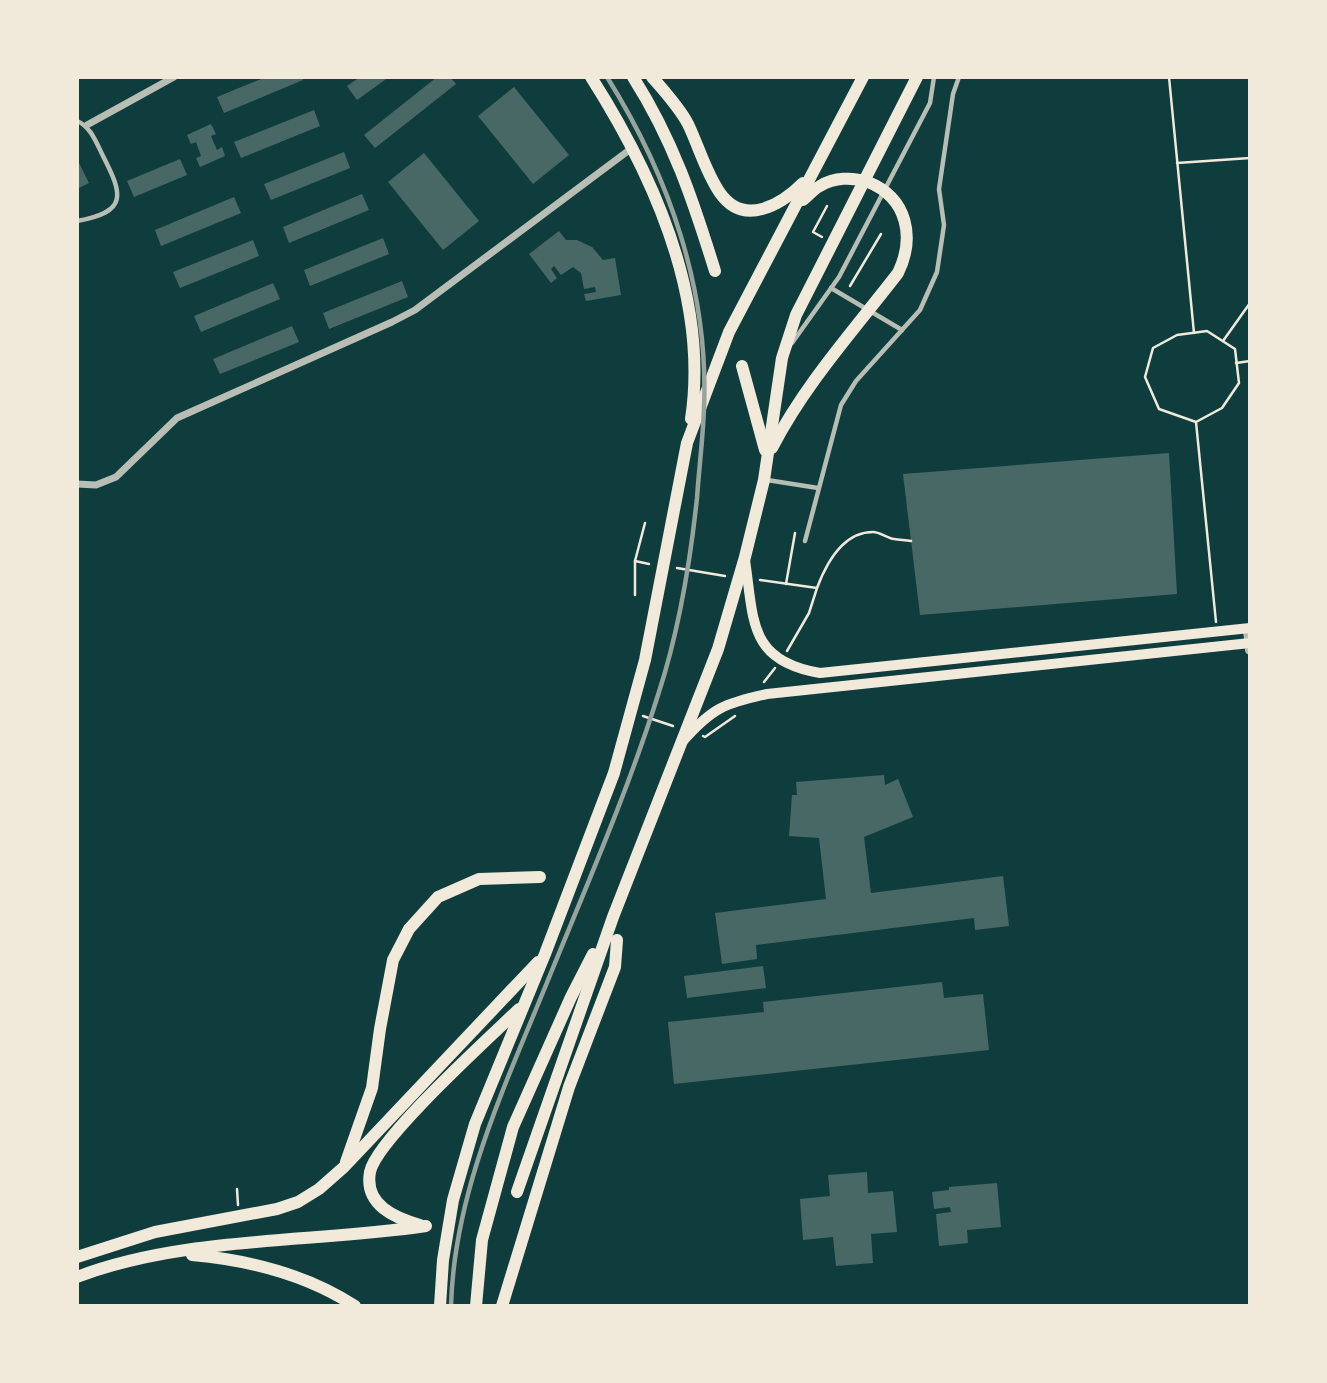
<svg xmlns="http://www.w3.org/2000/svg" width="1327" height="1383" font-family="'Source Sans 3',sans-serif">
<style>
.building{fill:#486865}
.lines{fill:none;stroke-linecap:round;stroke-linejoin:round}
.path{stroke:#f1e9da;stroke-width:2.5}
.service{stroke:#b8beb3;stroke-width:4.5}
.minor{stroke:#b8beb3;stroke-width:7}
.tertiary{stroke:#b8beb3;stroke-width:10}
.secondary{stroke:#f1e9da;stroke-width:10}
.primary{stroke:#f1e9da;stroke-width:12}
.rail{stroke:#97a49c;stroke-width:4.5}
</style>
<rect width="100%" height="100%" fill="#0f3d3e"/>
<g class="building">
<polygon points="266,77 301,77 303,80 224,113 217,97"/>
<polygon points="360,77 389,77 357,100 347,86"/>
<polygon points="437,77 450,77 456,84 375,148 364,135"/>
<polygon points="514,87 569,155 533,184 478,116"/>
<polygon points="314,110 320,126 241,158 234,142"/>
<polygon points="211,124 216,134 211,136 217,150 222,147 225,156 200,167 196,158 201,156 196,142 191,144 187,135"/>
<polygon points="344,152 350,168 271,200 264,184"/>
<polygon points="424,153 479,221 443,250 388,182"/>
<polygon points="77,159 89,183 77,189"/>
<polygon points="180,159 187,175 134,197 127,181"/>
<polygon points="362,194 369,210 289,243 283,227"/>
<polygon points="234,197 241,213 161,246 155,230"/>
<polygon points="559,231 566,240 577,240 592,247 603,260 615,258 621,295 586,301 584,294 596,292 595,287 584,289 581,273 573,267 561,275 554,266 551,269 557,278 551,283 529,254"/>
<polygon points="383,238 389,254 310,286 304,270"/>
<polygon points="253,240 259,256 180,288 173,272"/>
<polygon points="402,281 408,297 329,329 323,313"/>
<polygon points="273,283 280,299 201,332 194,316"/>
<polygon points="292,326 299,342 220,374 213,359"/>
<polygon points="1169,453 1177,594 920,615 903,474"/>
<polygon points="884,775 885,785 898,779 913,817 864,837 871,893 1003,876 1009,926 975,930 974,918 756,945 757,959 722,964 715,913 826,899 819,838 789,836 792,795 797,795 796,782"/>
<polygon points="763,966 766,988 687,998 684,976"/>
<polygon points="942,982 944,998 983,994 989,1050 674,1084 668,1022 764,1012 763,1002"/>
<polygon points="867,1172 868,1193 893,1191 897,1232 871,1234 873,1263 836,1266 833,1237 803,1240 800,1199 830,1196 828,1175"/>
<polygon points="997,1183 1001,1227 967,1230 968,1243 939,1246 936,1214 951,1212 950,1207 934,1209 932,1192 949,1190 949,1187"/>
</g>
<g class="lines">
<g class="path">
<polyline points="1169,77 1194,333"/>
<polyline points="1177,163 1250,158"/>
<polyline points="822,237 813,232 827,206"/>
<polyline points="850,286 881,234"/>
<polyline points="1223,341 1250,303"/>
<polyline points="1236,363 1250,361"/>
<polyline points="1196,422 1159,409 1145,377 1153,348 1177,335 1207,331 1235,349 1239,383 1222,408 1196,422 1216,622"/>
<polyline points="635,561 649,564"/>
<polyline points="677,568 725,576"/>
<path d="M760,580L817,588C826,564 842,532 873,532C880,532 887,538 894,539C899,540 905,540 911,541"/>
<polyline points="786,584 795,533"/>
<polyline points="635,595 635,561 645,523"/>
<polyline points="787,651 809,613 817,588"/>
<polyline points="764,682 775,668"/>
<polyline points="643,716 673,726"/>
<polyline points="703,736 705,737 735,716"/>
<polyline points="237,1189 238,1205"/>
</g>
<g class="service">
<path d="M77,121C91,127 96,142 103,156C123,195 128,212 77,221"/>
<polyline points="831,288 902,330"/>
<polyline points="792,343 839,277 930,103 934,77"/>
<polyline points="767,480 818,488"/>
<polyline points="805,541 841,405 856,381 920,310 937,272 944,225 939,189 953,94 959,77"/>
</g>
<g class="minor">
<polyline points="87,125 174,77"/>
<polyline points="77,484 96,485 116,477 177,418 392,322 415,310 632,148"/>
</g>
<polyline class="tertiary" points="1248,629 1250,650"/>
<g class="secondary">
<path d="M745,560C754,620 748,661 820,673L1250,628"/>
<path d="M683,741C712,708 725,703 767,694L1250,643"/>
</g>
<g class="primary">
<path d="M591,77C654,176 709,299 691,419"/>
<path d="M633,77C673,140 693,200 715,271"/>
<path d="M652,77C665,92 679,107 688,124C699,147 706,173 720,193C744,227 781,205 803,183"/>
<polyline points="742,366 765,450"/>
<path d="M772,448C805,384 854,330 898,273C915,238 908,198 868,182C853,177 834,177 820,186C814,189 809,195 803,200"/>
<polyline points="346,1162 372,1088 380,1029 393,960 409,929 438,897 479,879 540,877"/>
<polyline points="517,1192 613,917 718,649 745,557 764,480 782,358 796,315 917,77"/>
<path d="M420,1225C395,1218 364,1205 370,1172C376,1140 490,1037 519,1009"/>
<path d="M192,1255C249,1260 307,1275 355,1306"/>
<polyline points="77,1257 155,1232 277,1209 298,1202 319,1189 344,1167 538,962"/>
<path d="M77,1277C183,1236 314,1243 426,1226"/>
<polyline points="440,1306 443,1260 453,1200 475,1124 545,954 614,773 645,660 687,443 729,332 863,77"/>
<polyline points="476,1306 482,1240 513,1127 571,997 593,954"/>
<polyline points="502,1306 569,1087 615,967 617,940"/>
</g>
<path class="rail" d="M451,1306C454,1193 504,1088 546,985C585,889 627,794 658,695C679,631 690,564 697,498C699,468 703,438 704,408C709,290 669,176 607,77"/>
</g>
<rect width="1327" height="1383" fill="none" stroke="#f1e9da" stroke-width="158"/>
</svg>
